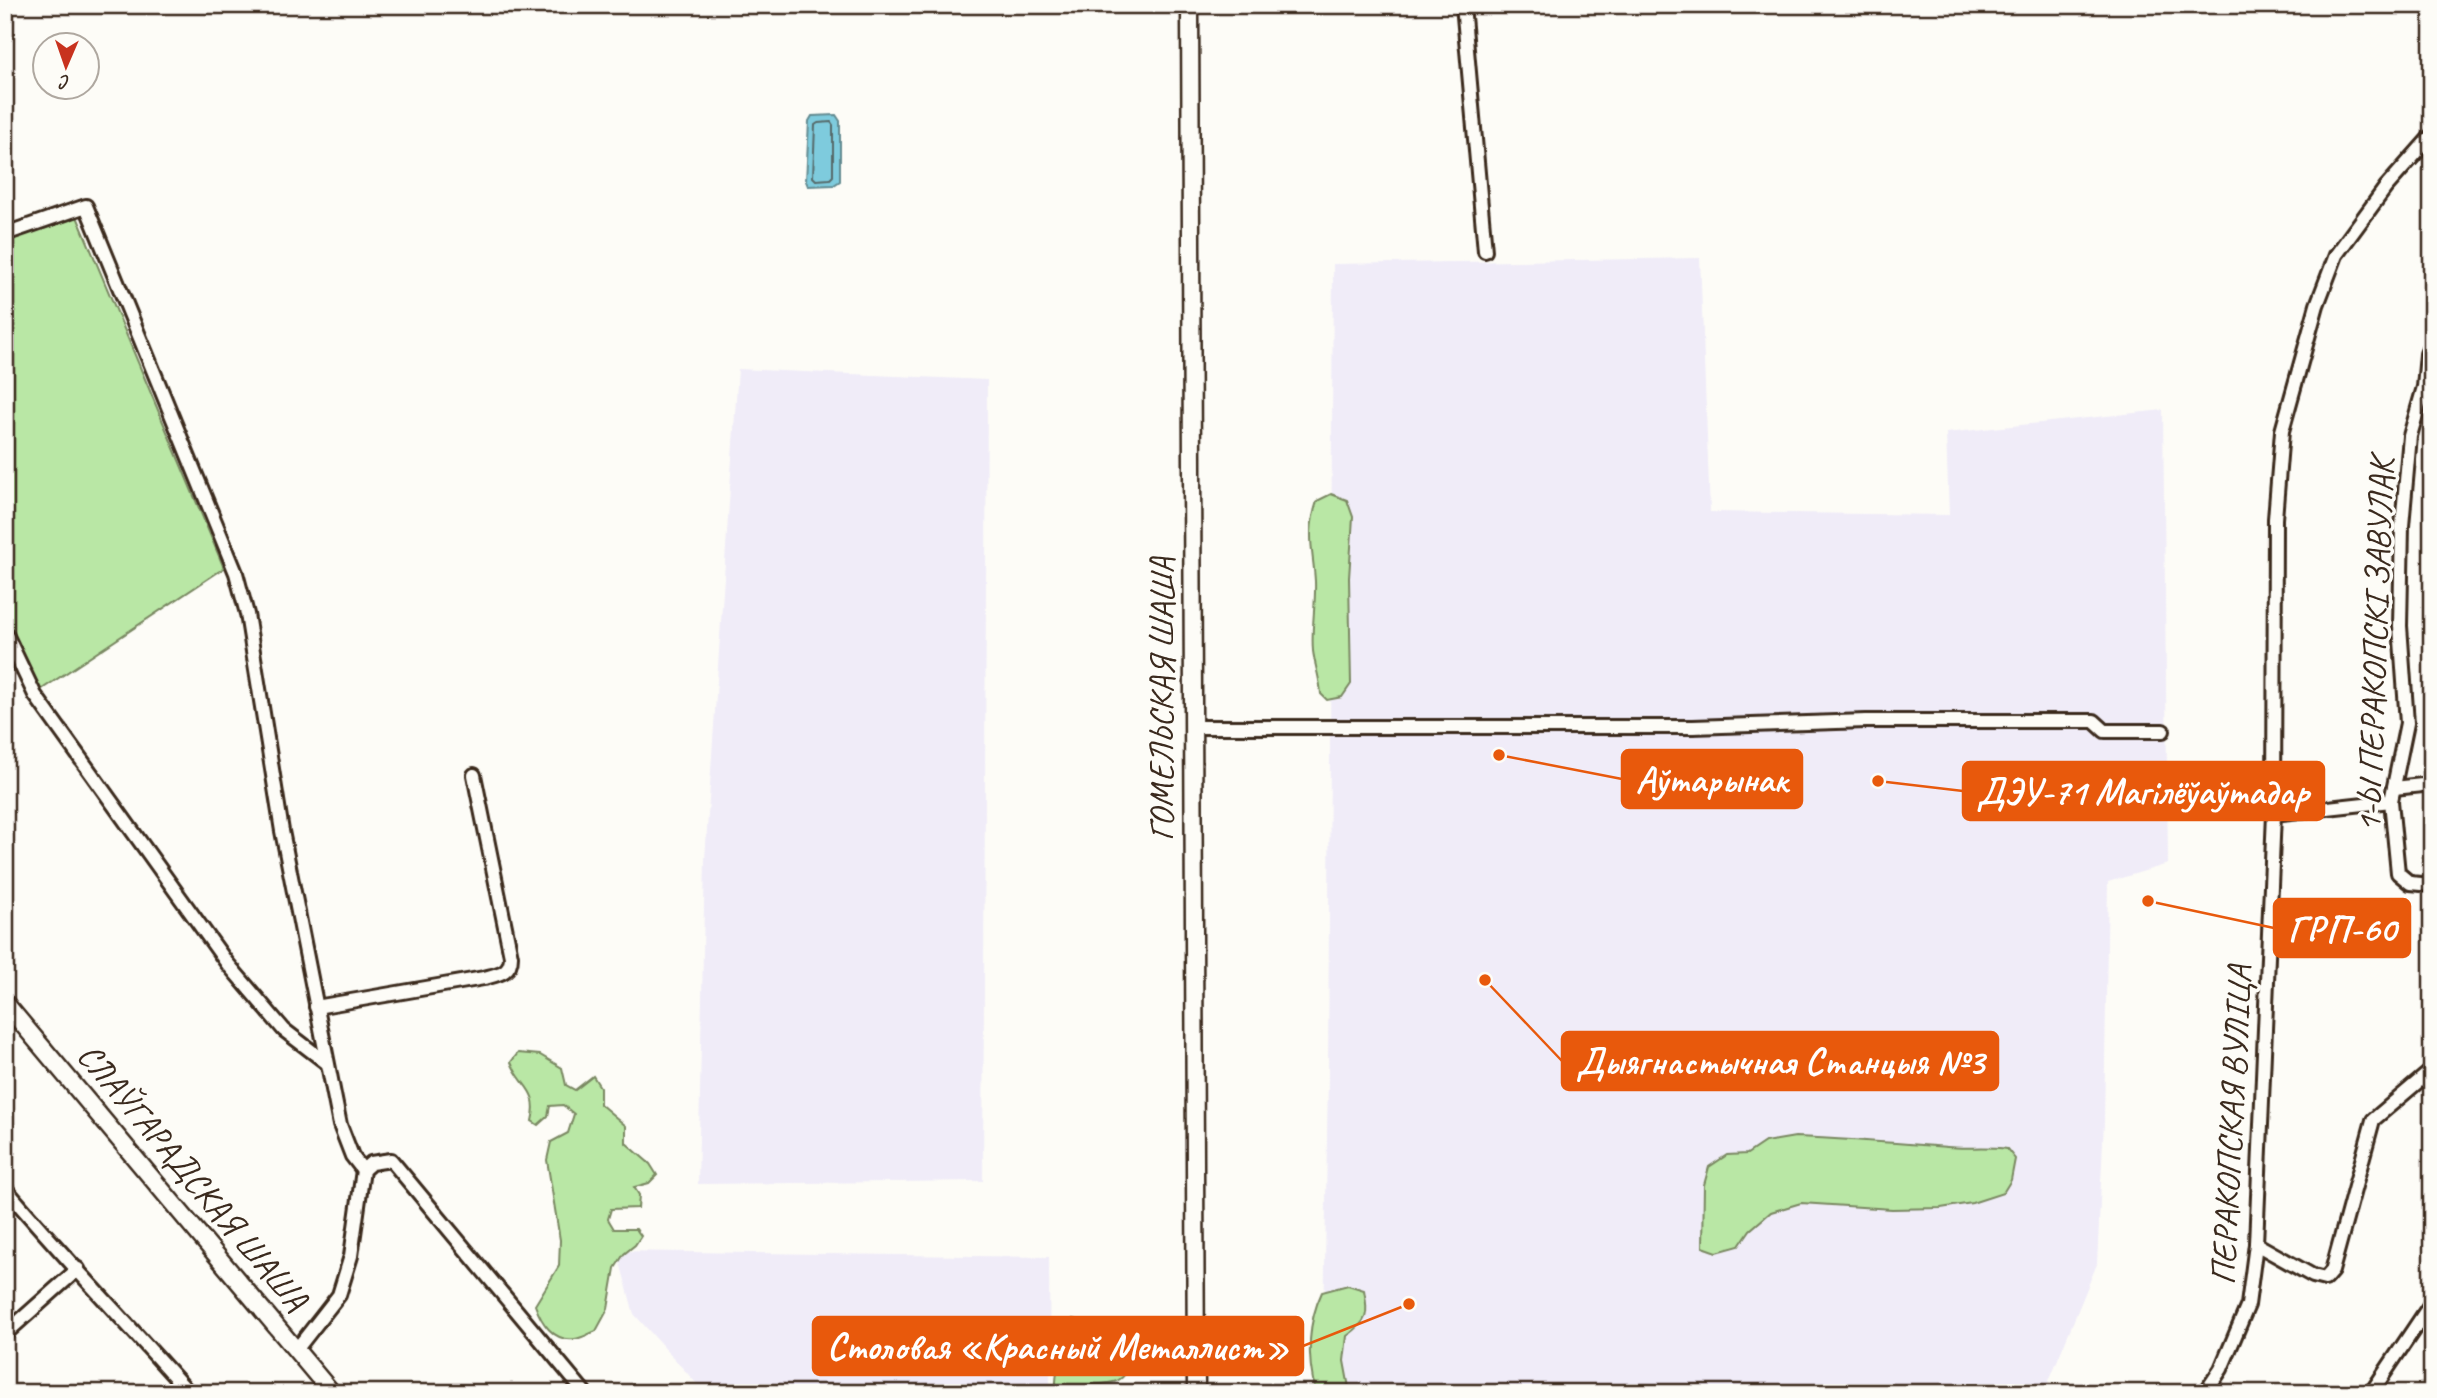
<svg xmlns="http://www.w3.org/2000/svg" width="2437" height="1398" font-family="Caveat,sans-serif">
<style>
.built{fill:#f0ecf8}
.green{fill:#b9e7a5;stroke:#7a8862;stroke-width:2}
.water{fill:#7ecbdd;stroke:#638b91;stroke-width:2}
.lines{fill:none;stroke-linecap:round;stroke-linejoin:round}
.shore{stroke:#566a6a;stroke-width:2}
.minor-casing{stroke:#3b2a1e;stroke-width:18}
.major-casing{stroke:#3b2a1e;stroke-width:21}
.minor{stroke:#fdfcf7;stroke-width:12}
.major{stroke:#fdfcf7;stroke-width:16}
.labels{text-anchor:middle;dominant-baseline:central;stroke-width:7;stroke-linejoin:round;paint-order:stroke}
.street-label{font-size:35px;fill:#3b2a1e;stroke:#fdfcf7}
.leader{fill:none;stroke:#e8590c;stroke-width:2.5}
.callout-dot{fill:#e8590c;stroke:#fdfcf7;stroke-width:2.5}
.callout{fill:#e8590c;stroke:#e8590c;stroke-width:2.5}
.callout-label{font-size:37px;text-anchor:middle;font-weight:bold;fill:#fff}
</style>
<rect width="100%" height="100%" fill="#fdfcf7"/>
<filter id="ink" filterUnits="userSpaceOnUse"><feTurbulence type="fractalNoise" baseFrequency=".0143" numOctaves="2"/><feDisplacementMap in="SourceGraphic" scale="14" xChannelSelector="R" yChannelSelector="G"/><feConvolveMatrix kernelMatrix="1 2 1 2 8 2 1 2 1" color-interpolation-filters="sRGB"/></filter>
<g filter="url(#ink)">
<g class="built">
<polygon points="1700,258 1710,512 1949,515 1946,433 2163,410 2168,864 2108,882 2104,1122 2097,1264 2044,1393 1323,1393 1328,1073 1333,264"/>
<polygon points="738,369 987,380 983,1181 698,1184 705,859"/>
<polygon points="617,1251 1049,1257 1050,1393 705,1393 634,1314"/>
</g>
<g class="green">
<polygon points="76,214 224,568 39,691 5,621 5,238"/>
<path d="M1331,494L1347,500L1353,517L1349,578L1351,684L1342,697L1327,700L1321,694C1320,679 1315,666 1313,651C1311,629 1316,604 1315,581C1313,548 1306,536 1317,501Z"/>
<path d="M518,1053L540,1055L562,1068L566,1085L575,1090L593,1076L600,1087V1104L626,1126V1143L650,1164L657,1175L649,1183L634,1187L639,1195L638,1208L611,1209L608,1219L614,1229H636L641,1236L635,1245L624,1254L615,1268L608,1309L596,1331C590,1333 582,1338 575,1339C553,1342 541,1322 535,1305L559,1266L560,1240L547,1160L551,1142L568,1133L574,1114L563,1105L550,1106L548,1116L538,1125L532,1121C540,1089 520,1087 511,1062Z"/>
<path d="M1795,1137C1846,1139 1896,1143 1947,1147C1968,1149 1987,1146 2007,1149L2015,1159L2011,1180L2003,1193L1972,1203L1941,1208L1892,1209L1801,1203L1771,1212L1750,1230L1739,1246L1717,1252L1703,1247L1704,1185L1709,1167L1727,1155L1747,1154L1765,1142Z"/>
<path d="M1348,1285L1364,1290C1369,1315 1368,1321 1347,1336L1344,1361L1350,1393H1316C1307,1359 1307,1324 1322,1292Z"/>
<path d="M1073,1319L1090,1324L1100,1341L1102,1355L1127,1370C1120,1389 1096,1381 1078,1387V1393H1055L1060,1336Z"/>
</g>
<polygon class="water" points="836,115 840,121 840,181 834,185 808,186 806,181 809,121 812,116"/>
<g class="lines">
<polygon class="shore" points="831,122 833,125 833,176 830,179 816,180 813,177 815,125 818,123"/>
<g class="minor-casing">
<g id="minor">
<polyline points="1463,5 1485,251"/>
<polyline points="5,234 86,206 236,573 247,614 282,831 340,1125 352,1156 363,1170"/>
<polyline points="2432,342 2427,354 2424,387 2410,436 2402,526 2400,626 2407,723 2391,801 2398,873 2410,883 2432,885"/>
<polyline points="5,632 35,695 227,963 284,1030 327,1063"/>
<polyline points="1193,727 1693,727 1866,721 2094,721 2105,731 2163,731"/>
<polyline points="2394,788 2432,784"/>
<polyline points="2274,814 2391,801"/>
<path d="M316,1007L484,978C499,974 511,973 511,956L474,775"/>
<path d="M5,1188C64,1258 128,1324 189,1393"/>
<polyline points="2256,1244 2313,1276 2325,1279 2332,1271 2373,1120 2432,1070"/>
<polyline points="5,1334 78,1269"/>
<polyline points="296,1350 339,1295 351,1256 363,1170 371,1163 391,1160 585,1393"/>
<polyline points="2205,1393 2221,1369 2248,1305 2256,1244 2274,814 2275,519 2282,431 2317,305 2336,255 2386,187 2432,135"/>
<polyline points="2371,1393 2432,1302"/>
</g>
</g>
<g class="major-casing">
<g id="major">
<polyline points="1190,5 1196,1393"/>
<polyline points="5,1003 332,1393"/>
</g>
</g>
<use href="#minor" class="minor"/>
<use href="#major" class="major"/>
</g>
</g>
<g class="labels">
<g class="street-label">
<text transform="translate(2375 645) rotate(-88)">1-Ы ПЕРАКОПСКІ ЗАВУЛАК</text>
<text transform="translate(1161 699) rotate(-90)">ГОМЕЛЬСКАЯ ШАША</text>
<text transform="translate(2231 1125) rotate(-87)">ПЕРАКОПСКАЯ ВУЛІЦА</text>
<text transform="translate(193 1177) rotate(50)">СЛАЎГАРАДСКАЯ ШАША</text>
</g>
</g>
<path class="leader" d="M1499 755L1622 779M1878 781L1963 791M2148 901L2274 928M1485 980L1562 1061M1409 1304L1303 1346"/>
<g class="callout-dot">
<circle cx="1499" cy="755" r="7"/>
<circle cx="1878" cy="781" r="7"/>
<circle cx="2148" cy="901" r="7"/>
<circle cx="1485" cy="980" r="7"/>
<circle cx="1409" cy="1304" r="7"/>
</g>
<g class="callout">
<rect x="1622" y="750" width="180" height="58" rx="7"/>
<rect x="1963" y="762" width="361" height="58" rx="7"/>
<rect x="2274" y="899" width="136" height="58" rx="7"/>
<rect x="1562" y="1032" width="436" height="58" rx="7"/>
<rect x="813" y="1317" width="490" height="58" rx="7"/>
</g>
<g class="callout-label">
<text x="1712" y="792">Аўтарынак</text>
<text x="2143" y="804">ДЭУ-71 Магілёўаўтадар</text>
<text x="2342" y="941">ГРП-60</text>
<text x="1780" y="1074">Дыягнастычная Станцыя №3</text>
<text x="1058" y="1359">Столовая «Красный Металлист»</text>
</g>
<rect width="2437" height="1398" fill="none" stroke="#fdfcf7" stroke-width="28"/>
<rect x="14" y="14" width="2409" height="1370" fill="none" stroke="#3b2a1e" stroke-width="2.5" filter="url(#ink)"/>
<g transform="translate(66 66) rotate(182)"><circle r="33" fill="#fdfcf7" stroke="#afa8a0" stroke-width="2"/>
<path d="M0-5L12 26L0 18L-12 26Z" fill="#c8321e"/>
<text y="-10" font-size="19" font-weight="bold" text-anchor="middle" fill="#3b2a1e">С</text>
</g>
</svg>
